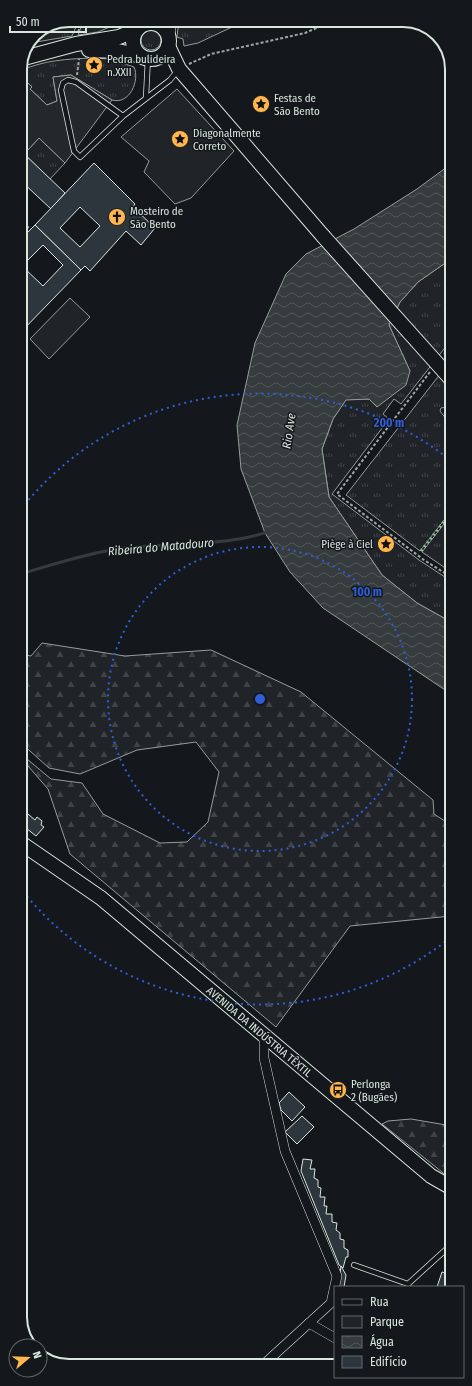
<svg xmlns="http://www.w3.org/2000/svg" width="472" height="1386" font-family="'Fira Sans Condensed',sans-serif">
<style>
.grass{fill:url(#grass-tufts);stroke:#939e99}
.forest{fill:url(#forest-firs);stroke:#939e99}
.green{fill:#202428;stroke:#939e99}
.parking{fill:#24282b;stroke:#939e99}
.water{fill:url(#water-waves);stroke:#939e99}
.lines{fill:none;stroke-linecap:round;stroke-linejoin:round}
.stream{stroke:#363b3e;stroke-width:3}
.building{fill:#2c363c;stroke:#d8e6dc;fill-rule:evenodd}
.service-casing{stroke:#d8e6dc;stroke-width:6}
.minor-casing{stroke:#d8e6dc;stroke-width:10}
.secondary-casing{stroke:#d8e6dc;stroke-width:14}
.primary-casing{stroke:#d8e6dc;stroke-width:16}
.path{stroke:#9da8a2;stroke-width:2;stroke-dasharray:3 2;stroke-linecap:butt}
.service{stroke:#14181c;stroke-width:4.5}
.minor{stroke:#14181c;stroke-width:9}
.secondary{stroke:#14181c;stroke-width:13}
.primary{stroke:#14181c;stroke-width:14}
.primary-bridge-casing{stroke:#d8e6dc;stroke-width:16;stroke-linecap:butt}
.primary-bridge{stroke:#14181c;stroke-width:14}
.hedge{stroke:#8ac095;stroke-width:3;stroke-dasharray:2 3;stroke-linecap:butt}
.ring{fill:none;stroke:#305dd8;stroke-width:2;stroke-dasharray:2 4}
.labels{text-anchor:middle;dominant-baseline:central;stroke-width:3;stroke-linejoin:round;paint-order:stroke}
.poi-label{font-size:11px;fill:#d8e6dc;stroke:#14181c;text-anchor:start}
.street-label{font-size:11px;fill:#d8e6dc;stroke:#14181c}
.water-label{font-size:12px;font-style:italic;fill:#d8e6dc;stroke:#14181c}
.rim{fill:none;stroke:#d8e6dc;stroke-width:2}
.centre{fill:#305dd8;stroke:#14181c;stroke-width:2}
.ring-label{font-size:12px;text-anchor:middle;font-weight:bold;fill:#305dd8;stroke:#14181c;stroke-width:3;stroke-linejoin:round;paint-order:stroke}
</style>
<defs>
<pattern id="grass-tufts" width="24" height="20" patternUnits="userSpaceOnUse"><rect width="24" height="20" fill="#202428"/><path d="M3 7l-1-3M5 7V3M7 7l1-3M15 17l-1-3M17 17v-4M19 17l1-3" fill="none" stroke="#404447"/></pattern>
<pattern id="forest-firs" width="22" height="20" patternUnits="userSpaceOnUse"><rect width="22" height="20" fill="#202428"/><path d="M5 1l3.5 6h-7zM16 11l3.5 6h-7z" fill="#404447"/></pattern>
<pattern id="water-waves" width="16" height="10" patternUnits="userSpaceOnUse"><rect width="16" height="10" fill="#363b3e"/><path d="M0 5q4-4 8 0t8 0" fill="none" stroke="#525759"/></pattern>
</defs>
<rect width="100%" height="100%" fill="#14181c"/>
<g class="grass">
<polygon points="69,20 79,20 72,36 30,43 34,34"/>
<polygon points="84,20 126,20 98,32 78,35"/>
<polygon points="179,20 247,20 198,43 184,46 183,39 177,37"/>
<circle cx="151" cy="40" r="10"/>
<path d="M93,58L110,59L134,67C140,80 130,105 112,100L71,75L53,77L57,101L47,105L30,89L25,80L20,84V71C44,60 67,59 93,58Z"/>
<polygon points="39,138 65,163 50,179 24,154"/>
<polygon points="451,259 451,340 401,404 394,399 383,414 389,419 332,494 419,560 451,581 451,622 417,603 382,575 329,497 322,449 333,419 346,399 369,399 377,406 410,371 389,325 400,302 418,282"/>
<polygon points="451,360 450,393 446,399 447,407 441,408 440,411 447,420 451,431 451,511 420,551 346,495"/>
<polygon points="451,515 451,572 422,552"/>
</g>
<g class="forest">
<polygon points="42,643 125,656 211,650 301,692 433,800 434,814 451,825 451,916 350,926 276,1027 70,854 48,789 21,758 21,754 51,779 82,783 103,814 160,843 187,842 208,822 219,772 196,742 137,750 80,774 49,768 21,743 21,654 31,656"/>
<polygon points="411,1119 452,1126 452,1180 382,1124 388,1121"/>
</g>
<g class="green">
<polygon points="177,89 234,151 191,198 175,204 144,172 149,161 121,137"/>
<polygon points="70,298 90,317 49,359 30,339"/>
</g>
<polygon class="parking" points="71,75 112,100 65,163 39,138 28,150 20,143 20,84 25,80 32,87 30,89 47,105 57,101 53,77"/>
<polygon class="water" points="451,164 451,259 418,282 400,302 389,325 410,371 406,385 377,407 369,399 346,400 333,419 322,449 329,497 382,575 417,603 451,622 451,694 323,608 290,572 265,533 241,469 237,425 255,343 286,274 306,254 354,229 417,189"/>
<g class="lines">
<path class="stream" d="M21,574C51,565 81,555 112,550C154,543 197,546 239,539C248,537 259,536 268,531"/>
</g>
<g class="building">
<polygon points="20,150 65,193 51,209 20,180"/>
<path d="M94,163L135,204L133,207L155,228L141,245L126,231L90,271L85,266L81,270L35,225ZM80,207L100,226L80,247L60,228Z"/>
<path d="M35,225L81,270L20,333V307L25,302L20,297V240ZM43,245L63,265L43,286L22,266Z"/>
<polygon points="21,428 25,432 21,437"/>
<polygon points="28,814 35,820 37,817 42,821 41,825 44,827 36,836 21,824"/>
<polygon points="289,1092 305,1107 292,1121 281,1110 279,1103"/>
<polygon points="302,1116 314,1127 297,1144 285,1132"/>
<polygon points="303,1159 312,1160 310,1169 315,1169 314,1178 318,1180 318,1187 321,1188 320,1197 325,1197 324,1206 327,1206 326,1214 332,1214 332,1222 337,1223 336,1230 340,1233 340,1239 344,1240 344,1248 348,1250 348,1257 346,1257 343,1268 339,1265 301,1171"/>
<polygon points="341,1266 346,1275 344,1287 338,1287"/>
<polygon points="442,1272 452,1275 452,1287 437,1287"/>
</g>
<g class="lines">
<g class="service-casing">
<g id="service">
<polyline points="146,97 148,58"/>
<polyline points="123,116 76,82 68,80 63,83 61,90 74,151 80,157 123,116 170,80 178,70"/>
<polyline points="354,1265 408,1284 452,1244"/>
</g>
</g>
<g class="minor-casing">
<g id="minor">
<polyline points="309,1323 335,1338"/>
<polyline points="263,1365 331,1303 337,1276 285,1151 264,1058 264,1036"/>
</g>
</g>
<g class="secondary-casing">
<g id="secondary">
<polyline points="147,24 151,20"/>
<polyline points="168,34 170,20"/>
</g>
</g>
<g class="primary-casing">
<g id="primary">
<circle cx="151" cy="41" r="18"/>
<polyline points="168,46 179,69 323,236"/>
<polyline points="89,50 118,51 141,56"/>
<polyline points="24,58 76,44 119,37 136,30"/>
<polyline points="21,843 101,898 431,1176 452,1188"/>
</g>
</g>
<g class="path">
<polyline points="78,32 83,20"/>
<polyline points="189,64 211,54 305,33 335,20"/>
<polyline points="77,75 79,59"/>
<polyline points="20,236 29,226"/>
<polyline points="444,354 451,345"/>
<polyline points="430,372 337,494 424,560 451,577"/>
</g>
<use href="#service" class="service"/>
<use href="#minor" class="minor"/>
<use href="#secondary" class="secondary"/>
<use href="#primary" class="primary"/>
<g class="primary-bridge-casing">
<polyline id="primary-bridge" points="323,236 451,379"/>
</g>
<use href="#primary-bridge" class="primary-bridge"/>
<polyline class="hedge" points="421,551 451,513"/>
</g>
<g class="ring">
<circle cx="260" cy="699" r="152"/>
<path d="M450 938A305 305 0 0 1 21 889M21 509A305 305 0 0 1 450 460"/>
</g>
<defs>
<g id="sight-disc" transform="scale(0.9)"><circle r="9.5" fill="#ffb74d" stroke="#14181c"/><path d="M0-6L1.8-2.2L6-1.7L2.9 1.2L3.7 5.4L0 3.3L-3.7 5.4L-2.9 1.2L-6-1.7L-1.8-2.2Z" fill="#111"/></g>
<g id="church-disc" transform="scale(0.9)"><circle r="9.5" fill="#ffb74d" stroke="#14181c"/><path d="M-1.2-6h2.4v3.5h3.3v2.4h-3.3V6h-2.4V-.1h-3.3v-2.4h3.3Z" fill="#111"/></g>
<g id="bus-disc" transform="scale(0.9)"><circle r="9.5" fill="#ffb74d" stroke="#14181c"/><path d="M-5-6H5V4H4V6H2V4H-2V6H-4V4H-5ZM-3.5-4V0h7V-4ZM-3.5 1.2v1.5H-2V1.2ZM2 1.2v1.5H3.5V1.2Z" fill="#111"/></g>
</defs>
<g fill-rule="evenodd">
<use href="#sight-disc" x="94" y="65"/>
<use href="#sight-disc" x="261" y="104"/>
<use href="#sight-disc" x="180" y="139"/>
<use href="#church-disc" x="117" y="217"/>
<use href="#sight-disc" x="386" y="544"/>
<use href="#bus-disc" x="338" y="1090"/>
</g>
<g class="labels">
<g class="poi-label">
<text x="107" y="59">Pedra bulideira<tspan x="107" dy="13">n.XXII</tspan></text>
<text x="274" y="98">Festas de<tspan x="274" dy="13">São Bento</tspan></text>
<text x="193" y="133">Diagonalmente<tspan x="193" dy="13">Correto</tspan></text>
<text x="130" y="211">Mosteiro de<tspan x="130" dy="13">São Bento</tspan></text>
<text x="373" y="544" text-anchor="end">Piège à Ciel</text>
<text x="351" y="1084">Perlonga<tspan x="351" dy="13">2 (Bugães)</tspan></text>
</g>
<g class="street-label">
<text transform="translate(259 1032) rotate(40)">AVENIDA DA INDÚSTRIA TÊXTIL</text>
</g>
<g class="water-label">
<text transform="translate(289 431) rotate(-81)">Rio Ave</text>
<text transform="translate(161 547) rotate(-5)">Ribeira do Matadouro</text>
</g>
</g>
<path d="M0 0H472V1386H0ZM69 27H403A42 42 0 0 1 445 69V1317A42 42 0 0 1 403 1359H69A42 42 0 0 1 27 1317V69A42 42 0 0 1 69 27Z" fill="#14181c" fill-rule="evenodd"/>
<path class="rim" d="M69 27H403A42 42 0 0 1 445 69V1317A42 42 0 0 1 403 1359H69A42 42 0 0 1 27 1317V69A42 42 0 0 1 69 27Z"/>
<circle cx="260" cy="699" r="6" class="centre"/>
<g class="ring-label">
<text x="389" y="427">200 m</text>
<text x="367" y="596">100 m</text>
</g>
<rect x="334" y="1286" width="130" height="92" fill="#14181c" stroke="#626a69"/>
<rect x="342" y="1299" width="20" height="6" fill="#14181c" stroke="#626a69"/>
<text x="370" y="1306" font-size="12" fill="#d8e6dc">Rua</text>
<rect x="342" y="1316" width="20" height="12" fill="#202428" stroke="#626a69"/>
<text x="370" y="1326" font-size="12" fill="#d8e6dc">Parque</text>
<rect x="342" y="1336" width="20" height="12" fill="url(#water-waves)" stroke="#626a69"/>
<text x="370" y="1346" font-size="12" fill="#d8e6dc">Água</text>
<rect x="342" y="1356" width="20" height="12" fill="#2c363c" stroke="#626a69"/>
<text x="370" y="1366" font-size="12" fill="#d8e6dc">Edifício</text>
<g transform="translate(28 1358) rotate(71)"><circle r="19" fill="#14181c" stroke="#626a69"/>
<path d="M0-3L7 15L0 10L-7 15Z" fill="#ffb74d"/>
<text y="-6" font-size="11" font-weight="bold" text-anchor="middle" fill="#d8e6dc">N</text>
</g>
<path d="M10 26v6h76v-6" fill="none" stroke="#d8e6dc" stroke-width="2"/>
<text x="16" y="26" font-size="12" fill="#d8e6dc" stroke="#14181c" stroke-width="3" paint-order="stroke">50 m</text>
</svg>
